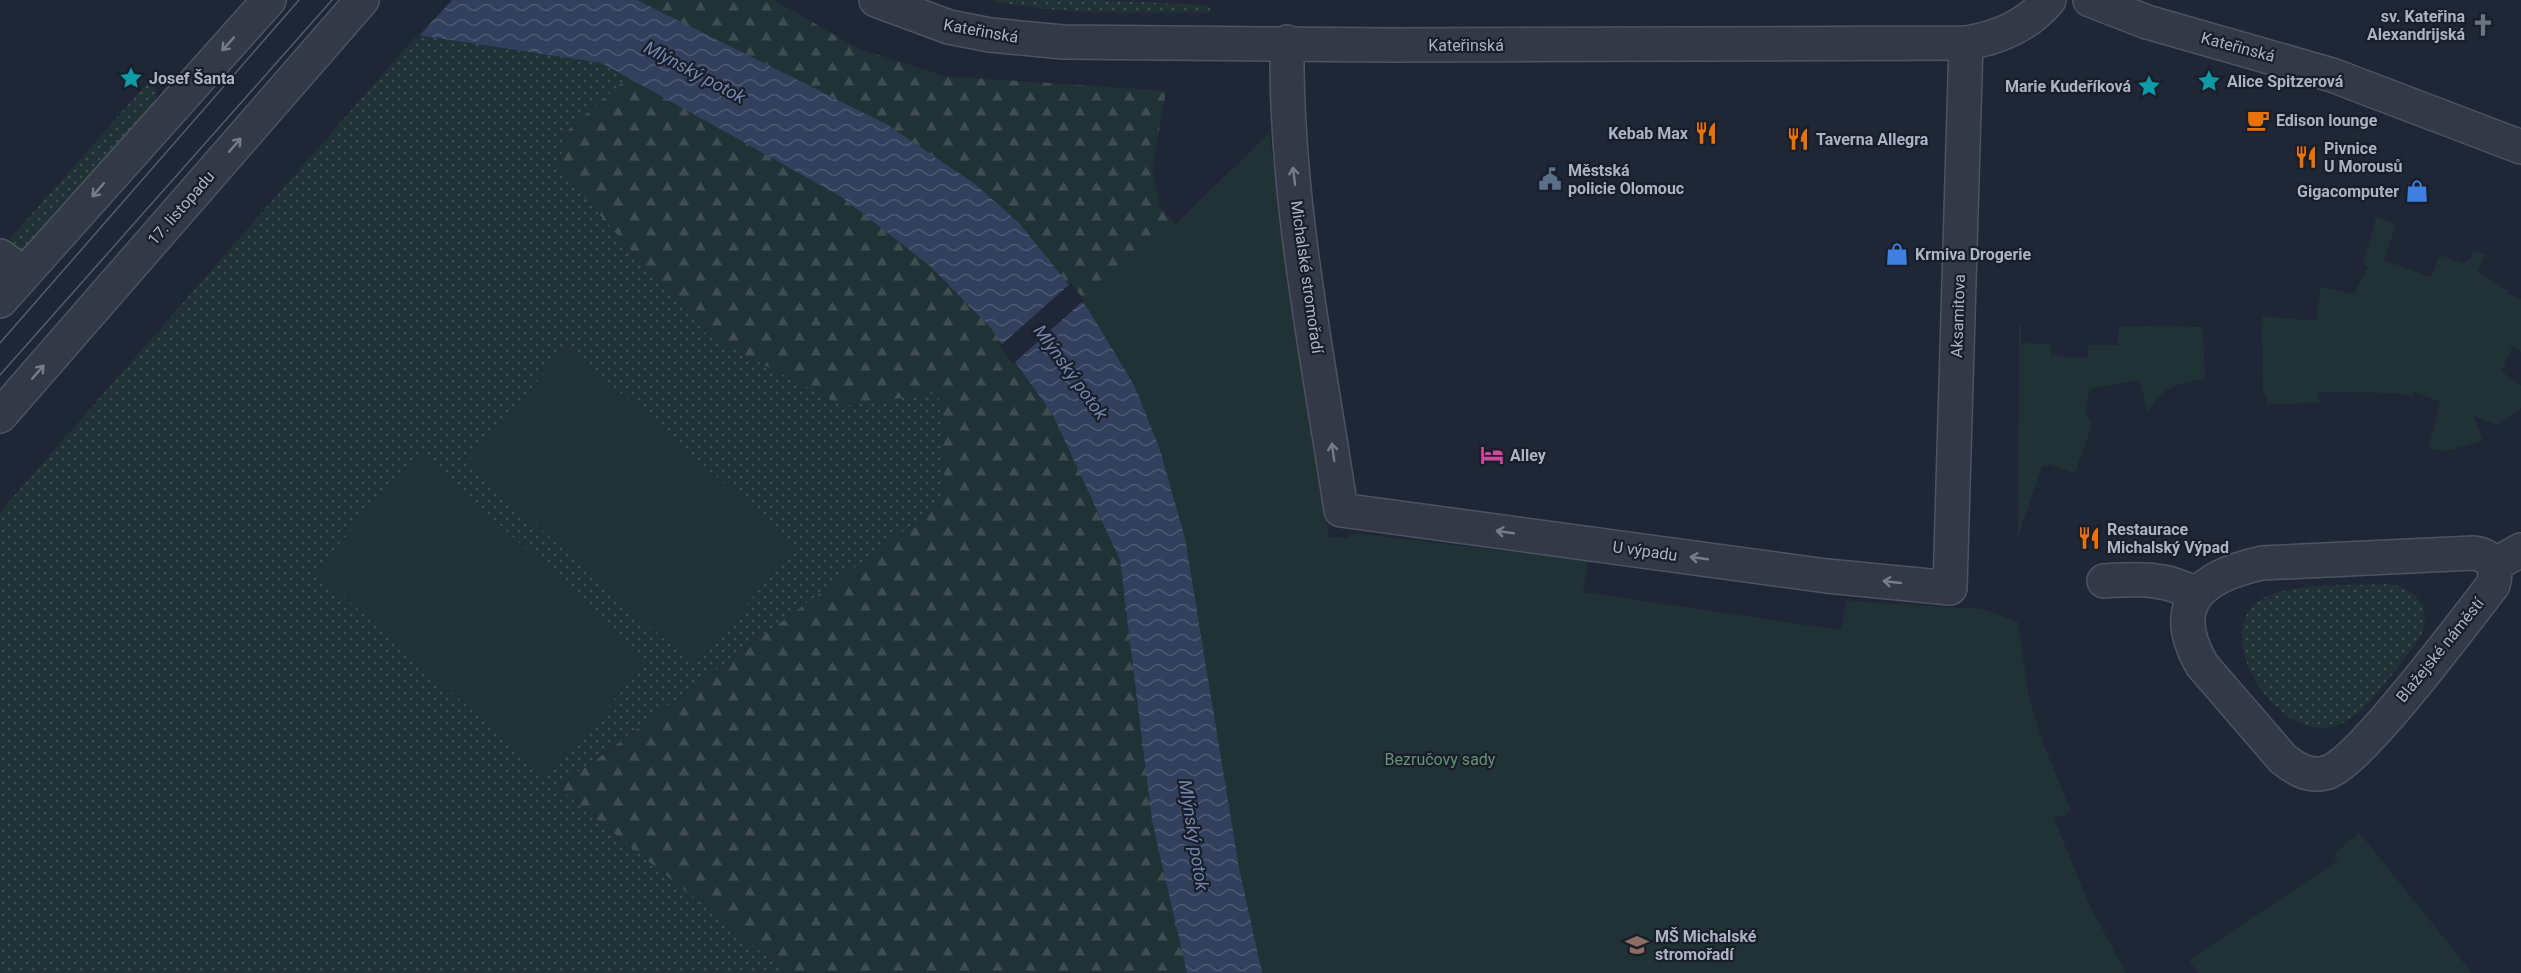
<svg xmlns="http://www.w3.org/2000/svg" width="2521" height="973" font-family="Roboto,sans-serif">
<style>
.grass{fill:url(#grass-dots)}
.forest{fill:url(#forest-firs)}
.green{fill:#213236}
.water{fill:url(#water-waves)}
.pier{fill:#1f2635}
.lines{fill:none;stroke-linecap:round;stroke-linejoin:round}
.pedestrian-casing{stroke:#4d5361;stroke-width:36}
.minor-casing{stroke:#4d5361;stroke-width:36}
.tertiary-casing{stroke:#4d5361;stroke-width:36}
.pedestrian{stroke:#333946;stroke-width:33}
.minor{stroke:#333946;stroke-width:33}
.tertiary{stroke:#333946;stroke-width:33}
.tram{stroke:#545c6d;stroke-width:1.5}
.oneway{stroke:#767c8b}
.labels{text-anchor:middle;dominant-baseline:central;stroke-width:4.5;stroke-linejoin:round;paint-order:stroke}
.poi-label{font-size:16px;font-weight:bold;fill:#acb3c3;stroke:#181e2a;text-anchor:start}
.street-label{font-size:16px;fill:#acb3c3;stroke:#181e2a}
.park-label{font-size:16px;fill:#659374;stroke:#181e2a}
.water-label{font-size:18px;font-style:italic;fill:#7486ab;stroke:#181e2a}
</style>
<defs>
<pattern id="grass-dots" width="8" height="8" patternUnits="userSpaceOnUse" patternTransform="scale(1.5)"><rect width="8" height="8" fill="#213236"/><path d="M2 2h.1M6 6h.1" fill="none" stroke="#3f4d51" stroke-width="1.8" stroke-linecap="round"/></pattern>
<pattern id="forest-firs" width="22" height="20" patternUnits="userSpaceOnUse" patternTransform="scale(1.5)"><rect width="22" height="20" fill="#213236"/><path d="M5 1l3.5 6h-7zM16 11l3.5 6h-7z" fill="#3f4d51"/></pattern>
<pattern id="water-waves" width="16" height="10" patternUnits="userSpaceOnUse" patternTransform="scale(1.5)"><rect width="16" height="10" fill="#33405d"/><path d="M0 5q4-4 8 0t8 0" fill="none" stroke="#4e5973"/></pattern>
</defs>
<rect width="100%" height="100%" fill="#1f2635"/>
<g class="grass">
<path d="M988,0H1096L1207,5L1211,10L1209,13C1135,12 1060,16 988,0Z"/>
<polygon points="417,35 602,63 628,77 567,131 843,406 939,393 946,500 558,787 787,973 0,973 0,512"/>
<polygon points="150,80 157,92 154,108 24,252 8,241"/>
<path d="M2389,584C2420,588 2434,614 2418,641C2398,665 2374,703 2348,720C2290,758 2210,645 2255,604C2280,581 2356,586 2389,584Z"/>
</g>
<polygon class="forest" points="563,0 774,0 857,48 944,76 1166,91 1152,170 1160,207 1206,259 1373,973 787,973 558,788 945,500 939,393 843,406 707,335 558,168 567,131 628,77"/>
<g class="green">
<polygon points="1269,133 1309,385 1329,537 1346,538 1355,533 1588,561 1583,592 1841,630 1846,601 1983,609 2018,622 2029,698 2043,743 2071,811 2054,819 2089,904 2126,973 1262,973 1239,868 1185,538 1159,447 1134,385 1088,309"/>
<polygon points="2376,217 2396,224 2384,260 2431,277 2440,255 2463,263 2470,259 2473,250 2485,255 2478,271 2508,291 2507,293 2521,299 2521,352 2513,346 2501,371 2521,386 2521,408 2497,425 2474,416 2483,441 2447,451 2428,449 2440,402 2414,392 2413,397 2398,393 2318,392 2319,403 2267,404 2267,394 2263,394 2262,316 2316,321 2321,287 2354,294 2368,267 2363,265"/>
<path d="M2019,325L2021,326V343L2051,344V356L2088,358V345H2118L2119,326L2203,327L2205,379C2176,384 2162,386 2148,413L2140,380L2090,389L2085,413L2092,425L2075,473L2049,464L2047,467L2042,466L2018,537Z"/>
<polygon points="567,346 797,547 693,665 467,463"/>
<polygon points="421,452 648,662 546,776 315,571"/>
<polygon points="2359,832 2472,973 2198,973 2189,960 2338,860 2334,855"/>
</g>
<polygon class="water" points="360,0 637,0 886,124 975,184 1020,224 1088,309 1134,385 1159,447 1185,538 1239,868 1262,973 1187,973 1152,820 1120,560 1053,415 990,327 930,266 840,196 602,63 417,35"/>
<g class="pier">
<polygon points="357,0 452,0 417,38"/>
<polygon points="1071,283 1084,300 1013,364 1000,346"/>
</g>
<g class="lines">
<g class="pedestrian-casing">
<g id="pedestrian">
<polyline points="2147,22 2332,75 2521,147"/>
<path d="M2473,553C2492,555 2498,568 2493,585C2465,620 2359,765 2325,773C2308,777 2296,769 2283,759L2202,665C2166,602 2203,576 2262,563Z"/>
<polyline points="2494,565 2521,550"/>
<path d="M2104,581C2138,579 2165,577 2195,594"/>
</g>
</g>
<g class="minor-casing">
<g id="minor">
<path d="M876,0L949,27L990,35L1063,42L1394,45L1966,43C1999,38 2027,26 2049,0"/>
<polyline points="2090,0 2147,22"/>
<path d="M1287,42C1285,199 1318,356 1341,510L1827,576L1950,588L1966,43"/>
<polyline points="0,256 24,274"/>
</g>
</g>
<g class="tertiary-casing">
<g id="tertiary">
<polyline points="0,301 269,0"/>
<polyline points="0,416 362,0"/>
</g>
</g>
<use href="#pedestrian" class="pedestrian"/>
<use href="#minor" class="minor"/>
<use href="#tertiary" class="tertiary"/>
<g class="tram">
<polyline points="0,343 299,0"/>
<polyline points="0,375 332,0"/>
</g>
</g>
<defs><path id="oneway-shaft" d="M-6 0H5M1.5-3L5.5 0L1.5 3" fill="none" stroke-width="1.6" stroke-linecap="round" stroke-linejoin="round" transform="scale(1.5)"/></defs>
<g class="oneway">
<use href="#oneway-shaft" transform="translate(228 44) rotate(132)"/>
<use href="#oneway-shaft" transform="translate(235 145) rotate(-49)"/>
<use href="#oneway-shaft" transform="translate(1294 176) rotate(-97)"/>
<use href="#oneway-shaft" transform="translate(98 190) rotate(131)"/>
<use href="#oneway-shaft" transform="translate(38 372) rotate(-49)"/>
<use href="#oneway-shaft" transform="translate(1333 452) rotate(-98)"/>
<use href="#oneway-shaft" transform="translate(1505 532) rotate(-172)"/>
<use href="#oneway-shaft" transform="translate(1699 558) rotate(-172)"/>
<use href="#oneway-shaft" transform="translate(1892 582) rotate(-174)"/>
</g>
<defs>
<g id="church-bare" transform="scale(1.8)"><path d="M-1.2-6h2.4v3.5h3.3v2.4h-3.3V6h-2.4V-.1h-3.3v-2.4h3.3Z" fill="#6b7280" stroke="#181e2a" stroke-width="2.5" paint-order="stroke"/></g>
<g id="sight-bare" transform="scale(1.8)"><path d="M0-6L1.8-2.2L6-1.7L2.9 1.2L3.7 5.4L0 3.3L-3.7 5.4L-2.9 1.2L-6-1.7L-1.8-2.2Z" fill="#0f9aa8" stroke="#181e2a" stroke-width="2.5" paint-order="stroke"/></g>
<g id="cafe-bare" transform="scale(1.8)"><path d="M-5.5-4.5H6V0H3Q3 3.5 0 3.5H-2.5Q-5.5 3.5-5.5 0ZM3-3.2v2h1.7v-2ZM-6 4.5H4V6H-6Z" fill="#e8710a" stroke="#181e2a" stroke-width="2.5" paint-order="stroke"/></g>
<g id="restaurant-bare" transform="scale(1.8)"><path d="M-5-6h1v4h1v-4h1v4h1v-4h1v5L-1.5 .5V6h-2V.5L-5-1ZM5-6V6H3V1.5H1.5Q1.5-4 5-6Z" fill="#e8710a" stroke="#181e2a" stroke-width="2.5" paint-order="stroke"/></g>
<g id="civic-bare" transform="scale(1.8)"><path d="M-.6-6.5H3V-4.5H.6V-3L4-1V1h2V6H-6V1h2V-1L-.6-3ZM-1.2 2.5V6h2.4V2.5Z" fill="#5c6f8a" stroke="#181e2a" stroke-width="2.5" paint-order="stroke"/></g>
<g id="shop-bare" transform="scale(1.8)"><path d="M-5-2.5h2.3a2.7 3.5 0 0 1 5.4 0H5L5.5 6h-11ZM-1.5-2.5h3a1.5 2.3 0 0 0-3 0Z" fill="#3f7fe0" stroke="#181e2a" stroke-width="2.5" paint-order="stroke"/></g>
<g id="hotel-bare" transform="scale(1.8)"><path d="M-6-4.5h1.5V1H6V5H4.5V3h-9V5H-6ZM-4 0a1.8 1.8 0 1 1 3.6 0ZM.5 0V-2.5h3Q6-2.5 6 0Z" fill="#d1479c" stroke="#181e2a" stroke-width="2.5" paint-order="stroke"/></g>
<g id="school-bare" transform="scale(1.8)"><path d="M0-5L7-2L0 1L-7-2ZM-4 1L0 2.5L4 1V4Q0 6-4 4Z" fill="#8d6e63" stroke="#181e2a" stroke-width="2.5" paint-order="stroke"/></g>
</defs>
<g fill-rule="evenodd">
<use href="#church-bare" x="2483" y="25"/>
<use href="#sight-bare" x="131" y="78"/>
<use href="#sight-bare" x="2209" y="81"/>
<use href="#sight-bare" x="2149" y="86"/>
<use href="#cafe-bare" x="2258" y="120"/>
<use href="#restaurant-bare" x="1706" y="133"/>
<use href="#restaurant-bare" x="1798" y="139"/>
<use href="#restaurant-bare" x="2306" y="157"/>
<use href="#civic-bare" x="1550" y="179"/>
<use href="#shop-bare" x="2417" y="191"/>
<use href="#shop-bare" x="1897" y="254"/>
<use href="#hotel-bare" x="1492" y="455"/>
<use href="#restaurant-bare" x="2089" y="538"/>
<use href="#school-bare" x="1637" y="945"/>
</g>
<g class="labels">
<g class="poi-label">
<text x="2465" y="16" text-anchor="end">sv. Kateřina<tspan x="2465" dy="18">Alexandrijská</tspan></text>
<text x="149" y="78">Josef Šanta</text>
<text x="2227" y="81">Alice Spitzerová</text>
<text x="2131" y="86" text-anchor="end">Marie Kudeříková</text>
<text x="2276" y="120">Edison lounge</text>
<text x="1688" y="133" text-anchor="end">Kebab Max</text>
<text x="1816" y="139">Taverna Allegra</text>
<text x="2324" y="148">Pivnice<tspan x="2324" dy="18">U Morousů</tspan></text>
<text x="1568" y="170">Městská<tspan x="1568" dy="18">policie Olomouc</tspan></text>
<text x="2399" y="191" text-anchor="end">Gigacomputer</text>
<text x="1915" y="254">Krmiva Drogerie</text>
<text x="1510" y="455">Alley</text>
<text x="2107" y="529">Restaurace<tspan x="2107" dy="18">Michalský Výpad</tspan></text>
<text x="1655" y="936">MŠ Michalské<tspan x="1655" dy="18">stromořadí</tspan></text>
</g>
<g class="street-label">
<text transform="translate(981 31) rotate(10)">Kateřinská</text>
<text x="1466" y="45">Kateřinská</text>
<text transform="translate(2238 47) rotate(15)">Kateřinská</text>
<text transform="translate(181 208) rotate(-49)">17. listopadu</text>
<text transform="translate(1307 277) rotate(82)">Michalské stromořadí</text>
<text transform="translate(1958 316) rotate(-88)">Aksamitova</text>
<text transform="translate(1645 551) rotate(8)">U výpadu</text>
<text transform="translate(2440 650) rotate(-51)">Blažejské náměstí</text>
</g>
<g class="park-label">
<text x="1440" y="759">Bezručovy sady</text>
</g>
<g class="water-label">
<text transform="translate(695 72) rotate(28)">Mlýnský potok</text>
<text transform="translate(1071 372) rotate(54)">Mlýnský potok</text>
<text transform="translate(1194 835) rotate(81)">Mlýnský potok</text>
</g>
</g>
</svg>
